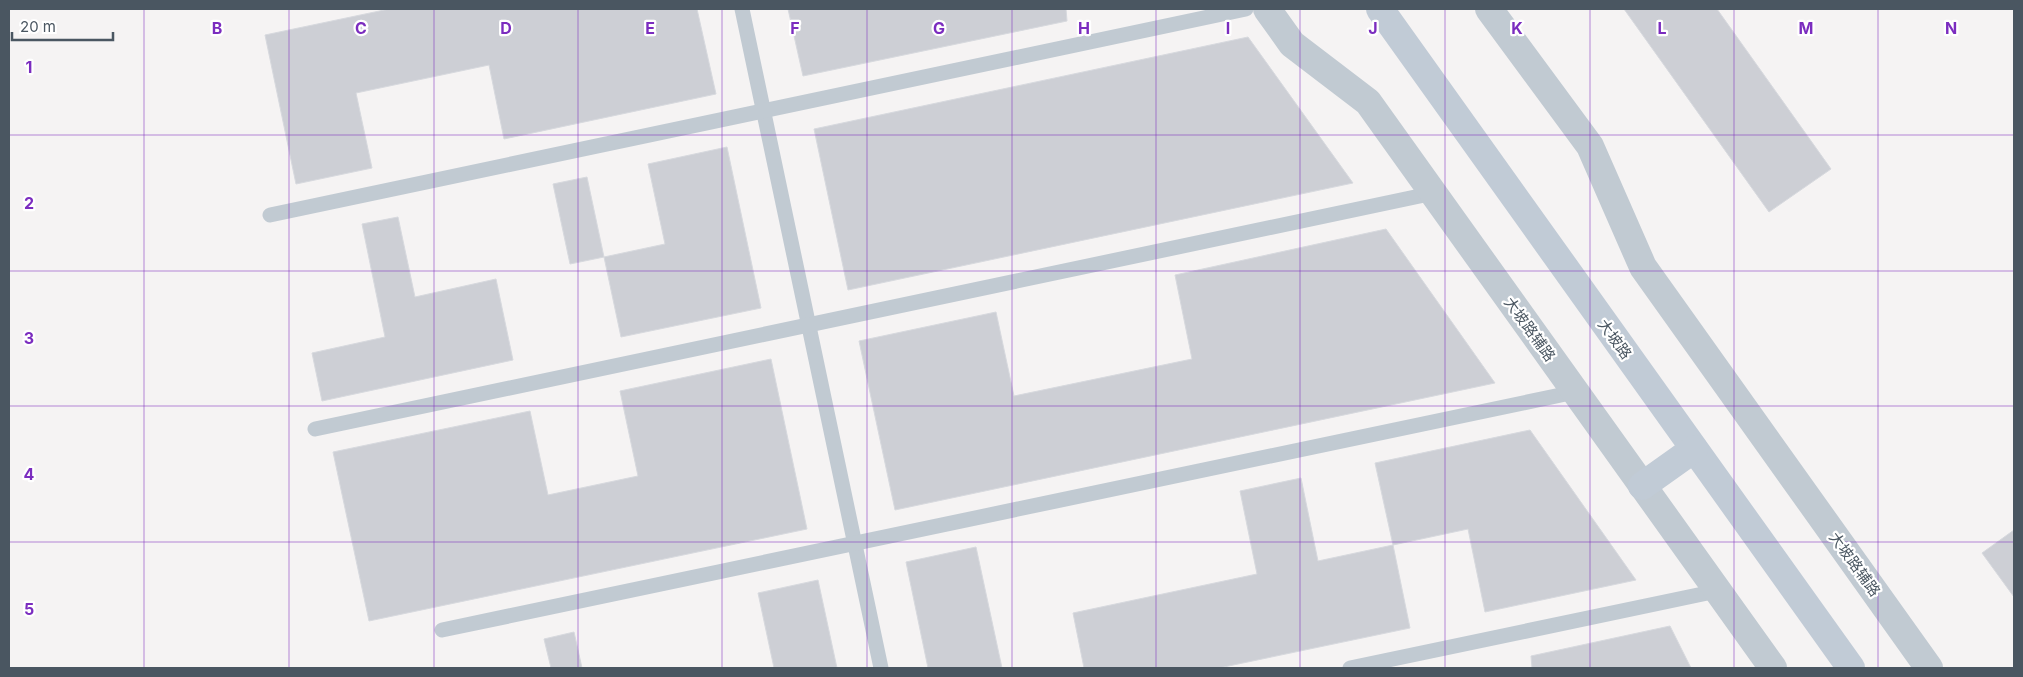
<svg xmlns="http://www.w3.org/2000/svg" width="2023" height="677" font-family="Inter,'Noto Sans SC',sans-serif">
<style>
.building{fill:#cdcfd5;stroke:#d7d9de}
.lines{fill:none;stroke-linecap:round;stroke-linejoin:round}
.service{stroke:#c1cad2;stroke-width:15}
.minor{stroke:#c1cad2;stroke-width:28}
.secondary{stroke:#c1cbd6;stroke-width:28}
.grid{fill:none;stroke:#7b2cbf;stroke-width:1;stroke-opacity:0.55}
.labels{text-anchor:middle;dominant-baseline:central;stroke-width:4.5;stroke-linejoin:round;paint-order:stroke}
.street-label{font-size:15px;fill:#4a5661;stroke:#fff}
.grid-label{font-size:16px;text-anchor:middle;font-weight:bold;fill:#7b2cbf;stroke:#fff;stroke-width:4.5;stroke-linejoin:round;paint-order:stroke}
</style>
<rect width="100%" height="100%" fill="#f5f3f3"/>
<g class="building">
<polygon points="389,9 697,9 716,94 504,139 489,65 356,93 372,168 296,184 265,35"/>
<polygon points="788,9 1066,9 1067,21 803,76"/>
<polygon points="1624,9 1717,9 1831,169 1769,212"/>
<polygon points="1248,37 1353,183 848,290 814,129"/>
<polygon points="727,147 761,308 621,337 604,257 665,244 648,164"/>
<polygon points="587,177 604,257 570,264 553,184"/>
<polygon points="398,217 415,297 496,279 513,360 322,401 312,353 385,337 362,224"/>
<polygon points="1386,229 1495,383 895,510 859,341 996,312 1014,396 1192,359 1175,275"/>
<polygon points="771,359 807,529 369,621 333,452 530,411 548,495 638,476 620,391"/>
<polygon points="1530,430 1636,580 1485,612 1468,529 1393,545 1375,463"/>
<polygon points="1301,478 1318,561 1393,545 1410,628 1219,668 1084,668 1073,613 1257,574 1240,491"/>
<polygon points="2014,530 2014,597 1982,553"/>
<polygon points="976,547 1002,668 928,668 906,562"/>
<polygon points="818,580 837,668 774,668 758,593"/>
<polygon points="1670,626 1691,668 1532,668 1531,656"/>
<polygon points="574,632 582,668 551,668 544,639"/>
</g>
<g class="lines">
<g class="service">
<polyline points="742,9 881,668"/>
<polyline points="270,215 1246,9"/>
<polyline points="315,429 1434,193"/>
<polyline points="442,630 1575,392"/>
<polyline points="1350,668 1717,591"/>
</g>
<g class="minor">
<polyline points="1267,9 1292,44 1368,102 1773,668"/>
<polyline points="1489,9 1590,146 1643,267 1929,668"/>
</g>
<g class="secondary">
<polyline points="1380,9 1851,668"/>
<polyline points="1642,486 1694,449"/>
</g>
</g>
<path class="grid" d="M144,9V668M289,9V668M434,9V668M578,9V668M722,9V668M867,9V668M1012,9V668M1156,9V668M1300,9V668M1445,9V668M1590,9V668M1734,9V668M1878,9V668M9,135H2014M9,271H2014M9,406H2014M9,542H2014"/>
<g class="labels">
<g class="street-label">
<text transform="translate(1530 329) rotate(54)">大坡路辅路</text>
<text transform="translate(1615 339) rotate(54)">大坡路</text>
<text transform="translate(1855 564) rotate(54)">大坡路辅路</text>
</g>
</g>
<g class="grid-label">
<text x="217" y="34">B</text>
<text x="361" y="34">C</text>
<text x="506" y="34">D</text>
<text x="650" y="34">E</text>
<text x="795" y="34">F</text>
<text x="939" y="34">G</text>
<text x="1084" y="34">H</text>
<text x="1228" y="34">I</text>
<text x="1373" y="34">J</text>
<text x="1517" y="34">K</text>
<text x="1662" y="34">L</text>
<text x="1806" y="34">M</text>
<text x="1951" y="34">N</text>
<text x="29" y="73">1</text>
<text x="29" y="209">2</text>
<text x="29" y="344">3</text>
<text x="29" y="480">4</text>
<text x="29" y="615">5</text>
</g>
<rect width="2023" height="677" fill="none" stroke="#4a5661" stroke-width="20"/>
<path d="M12 32v8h101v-8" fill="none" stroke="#4a5661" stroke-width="2.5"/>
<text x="20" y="32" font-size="15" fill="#4a5661" stroke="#ffffff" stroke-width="4" paint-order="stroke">20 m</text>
</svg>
